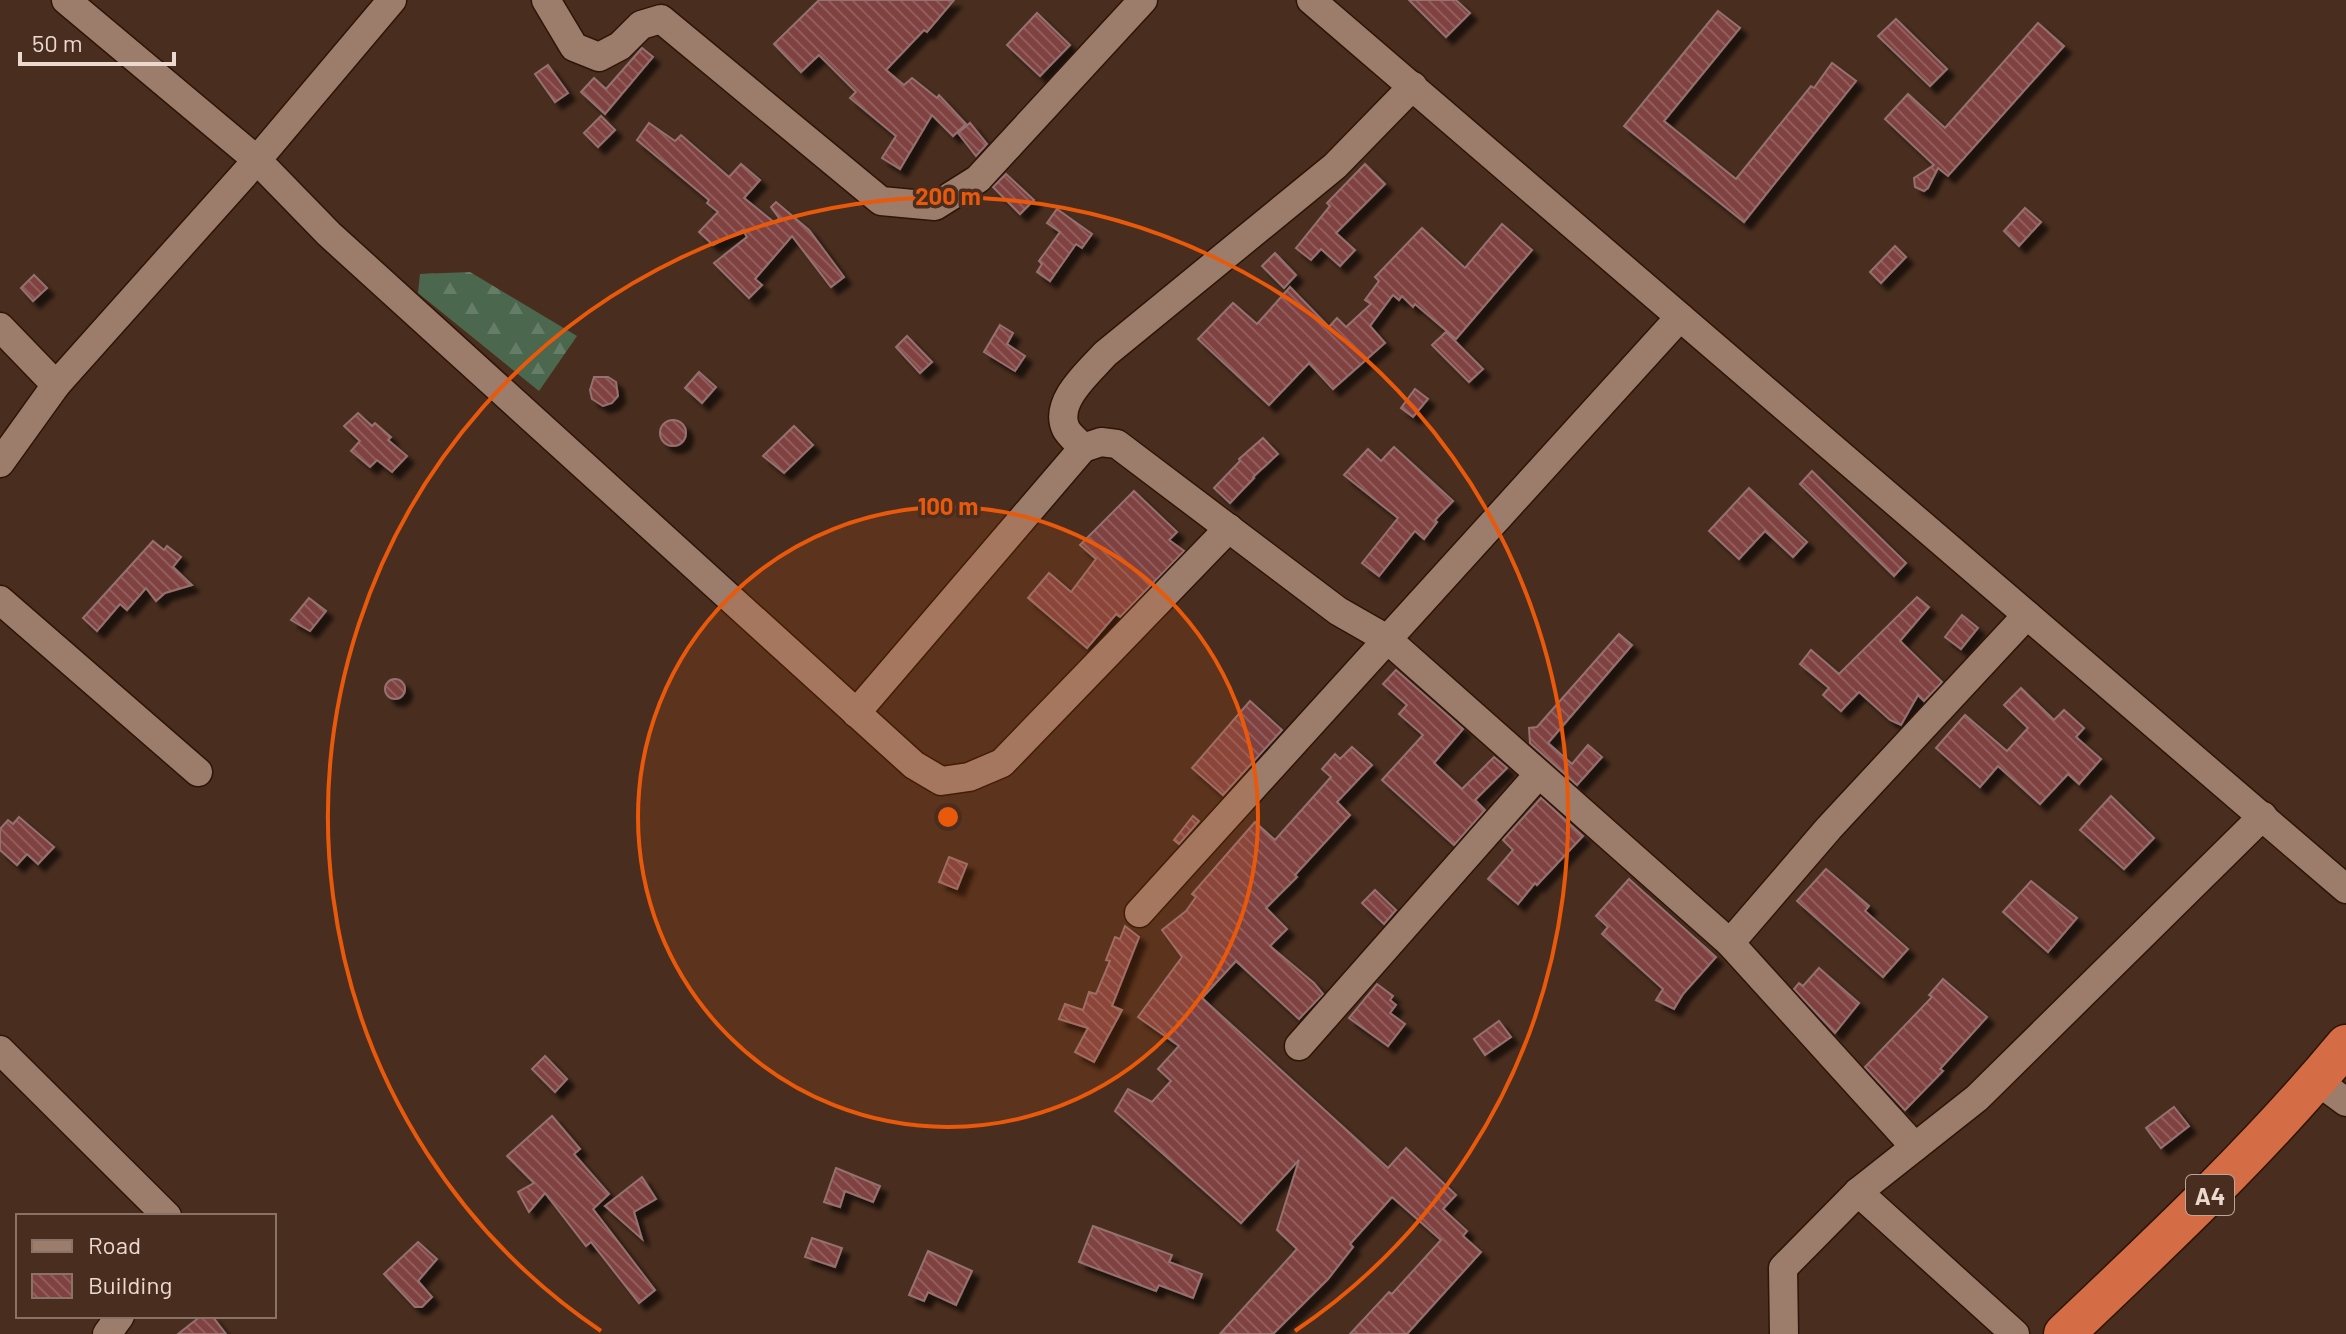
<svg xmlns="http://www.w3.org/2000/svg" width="2346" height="1334" font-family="Barlow,sans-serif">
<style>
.forest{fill:url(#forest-firs)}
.building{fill:url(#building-back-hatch);stroke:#95716f;stroke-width:2;filter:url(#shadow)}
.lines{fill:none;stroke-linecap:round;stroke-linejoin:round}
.minor-casing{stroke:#2e1507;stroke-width:31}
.highway-casing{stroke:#2e1507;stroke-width:43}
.minor{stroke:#9c7c6b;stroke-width:28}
.highway{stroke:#d46d46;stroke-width:40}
.ring{fill:none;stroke:#e8590c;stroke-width:4}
.labels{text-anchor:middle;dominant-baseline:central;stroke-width:7;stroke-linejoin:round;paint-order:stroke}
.shield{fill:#492e1f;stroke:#baa69b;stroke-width:2}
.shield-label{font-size:24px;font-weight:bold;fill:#ebd9d0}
.centre{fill:#e8590c;stroke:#492e1f;stroke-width:4}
.ring-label{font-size:24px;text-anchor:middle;font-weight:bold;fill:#e8590c;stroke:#492e1f;stroke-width:7;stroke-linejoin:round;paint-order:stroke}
</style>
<defs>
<pattern id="forest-firs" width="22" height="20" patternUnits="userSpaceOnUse" patternTransform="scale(2)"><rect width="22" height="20" fill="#4b684e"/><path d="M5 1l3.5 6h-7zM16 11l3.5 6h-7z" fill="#657d66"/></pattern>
<pattern id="building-back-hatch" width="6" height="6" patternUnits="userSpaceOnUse" patternTransform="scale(2)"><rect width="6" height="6" fill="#7f4241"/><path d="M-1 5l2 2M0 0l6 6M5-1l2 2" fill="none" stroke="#915d5b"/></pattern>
<filter id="shadow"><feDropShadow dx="7" dy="7" stdDeviation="2" flood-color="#0009"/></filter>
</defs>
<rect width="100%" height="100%" fill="#492e1f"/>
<polygon class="forest" points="470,272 577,336 539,391 418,293 420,274"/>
<g class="building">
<polygon points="819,0 954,0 927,32 924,30 886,70 904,85 912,78 937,98 939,95 966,124 953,136 932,115 900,169 882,158 896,136 850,98 856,92 819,55 801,72 774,44"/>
<polygon points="1409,0 1456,0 1470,13 1446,37"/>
<polygon points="1718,11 1740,28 1664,121 1736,179 1811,86 1814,88 1832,63 1856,81 1744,222 1624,126"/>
<polygon points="1037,13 1070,45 1040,76 1007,45"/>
<polygon points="1896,19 1947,69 1930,86 1878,36"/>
<polygon points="2038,23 2064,46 1948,176 1938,168 1928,188 1924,191 1915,187 1914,178 1934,165 1885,119 1908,94 1945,128"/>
<polygon points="642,48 653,57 605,114 581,92 594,78 606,89"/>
<polygon points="548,65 568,93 555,102 535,74"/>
<polygon points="601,116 615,130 598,147 584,133"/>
<polygon points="649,123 675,141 681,135 729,177 741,164 760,180 744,198 775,223 779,218 771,207 776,202 809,230 844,277 831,287 792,236 755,279 762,285 749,298 714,263 747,237 743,230 713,245 699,232 718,212 707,203 709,200 637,140"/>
<polygon points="970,123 987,144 976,156 958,133"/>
<polygon points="1365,164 1385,184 1336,233 1355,250 1340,266 1321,249 1311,260 1296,248 1330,206 1327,203"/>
<polygon points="1006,174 1034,200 1020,214 993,187"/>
<polygon points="2025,208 2041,222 2019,246 2004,231"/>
<polygon points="1057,209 1092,234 1082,248 1076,244 1050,281 1037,272 1042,264 1039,261 1060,232 1047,223"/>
<polygon points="1502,224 1532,250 1456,339 1415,304 1413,307 1402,296 1399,300 1393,295 1370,326 1385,343 1333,389 1309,363 1269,405 1198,339 1233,303 1257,324 1290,287 1329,327 1337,318 1346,327 1371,304 1365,300 1379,281 1375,277 1422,228 1465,268"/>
<polygon points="1895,246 1906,257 1881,283 1870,272"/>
<polygon points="1275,253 1296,275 1284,288 1262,266"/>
<polygon points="34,275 47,288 33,301 21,288"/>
<polygon points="1000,325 1013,333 1007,344 1025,356 1015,371 984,352"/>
<polygon points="1446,332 1483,369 1469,382 1432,345"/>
<polygon points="907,336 932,362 920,373 896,347"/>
<polygon points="699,372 716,387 702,403 685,388"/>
<polygon points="594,377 608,377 616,382 618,396 612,403 603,406 592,399 590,390"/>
<polygon points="1415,389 1428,399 1413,417 1401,408"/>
<polygon points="358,413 372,426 375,423 391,437 388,440 407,456 392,472 377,460 370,467 351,451 360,441 344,426"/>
<circle cx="673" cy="433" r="13"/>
<polygon points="794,426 813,445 784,473 763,456"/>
<polygon points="1263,438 1278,454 1253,477 1254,478 1230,503 1214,488 1240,461 1239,459"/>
<polygon points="1394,447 1453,501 1435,520 1437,522 1424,539 1415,531 1379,576 1362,563 1398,518 1344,475 1368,449 1381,461"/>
<polygon points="1812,471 1906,563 1894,576 1800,484"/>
<polygon points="1749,488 1807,542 1793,557 1765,531 1739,559 1709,531"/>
<polygon points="1134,491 1177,532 1169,540 1184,551 1120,617 1116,614 1087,648 1028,598 1049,573 1071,592 1096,559 1080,545"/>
<polygon points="153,541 164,550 167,546 181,557 173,567 192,585 165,593 156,601 146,588 127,610 120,604 97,631 83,618"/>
<polygon points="1917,597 1929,607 1900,641 1942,682 1924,701 1918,695 1901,725 1890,720 1859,692 1841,711 1823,695 1829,688 1800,664 1811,650 1839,674"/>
<polygon points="309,598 326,611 310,631 291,620"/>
<polygon points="1962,615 1978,628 1961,649 1945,637"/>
<polygon points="1619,634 1632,645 1548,743 1572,764 1588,745 1602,757 1577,785 1530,743 1529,728 1537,727"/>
<polygon points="1396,670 1463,729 1434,763 1462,789 1494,757 1507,768 1475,800 1485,810 1454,845 1382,780 1423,735 1399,714 1407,705 1383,684"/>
<circle cx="395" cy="689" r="10"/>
<polygon points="2021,688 2054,720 2064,710 2084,728 2076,737 2101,759 2079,784 2068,774 2040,804 1998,766 1980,787 1936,748 1965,715 2007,751 2028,728 2004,705"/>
<polygon points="1250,701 1282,730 1223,795 1192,768"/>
<polygon points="1352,747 1372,765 1337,802 1350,815 1295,875 1297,877 1266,908 1287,929 1270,946 1314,983 1323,994 1299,1019 1236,961 1202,998 1388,1168 1406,1148 1420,1161 1456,1195 1443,1209 1467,1231 1463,1236 1481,1252 1407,1334 1350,1334 1389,1292 1392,1294 1441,1240 1392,1197 1350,1244 1353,1247 1328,1279 1273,1334 1220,1334 1297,1249 1277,1230 1299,1160 1241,1223 1115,1111 1128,1089 1152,1102 1171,1081 1158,1069 1179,1046 1138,1017 1182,957 1162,930 1186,911 1196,897 1192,894 1255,822 1275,840 1331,777 1322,769 1335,754 1340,759"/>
<polygon points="2111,796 2154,838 2124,869 2080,830"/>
<polygon points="1541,798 1583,836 1537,885 1535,883 1518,904 1488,879 1513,850 1503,840"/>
<polygon points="1193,816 1199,821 1179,844 1174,840"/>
<polygon points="19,817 54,847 38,864 27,854 17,865 0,850 0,829 8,820 13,824"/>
<polygon points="949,857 967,864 957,889 939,882"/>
<polygon points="1826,869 1869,906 1865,911 1908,949 1883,977 1797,901"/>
<polygon points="1629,879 1716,957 1683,994 1674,1009 1656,1000 1663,989 1602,934 1608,927 1596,916"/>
<polygon points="2031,881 2077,918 2048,952 2003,912"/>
<polygon points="1375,890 1396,910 1384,924 1362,903"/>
<polygon points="1125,926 1139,937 1112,1006 1122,1010 1094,1062 1075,1052 1088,1028 1059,1019 1065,1004 1083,1010 1089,992 1096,994 1110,961 1106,960 1115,937 1120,939"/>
<polygon points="1819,968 1859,1003 1835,1033 1794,989 1799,983 1803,986"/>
<polygon points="1943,979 1987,1017 1940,1069 1943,1071 1905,1110 1865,1067 1932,997 1929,995"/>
<polygon points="1377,984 1393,996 1390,1000 1396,1005 1390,1013 1405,1024 1388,1046 1349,1018"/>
<polygon points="1499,1021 1511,1037 1485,1055 1474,1039"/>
<polygon points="545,1056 567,1079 555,1092 532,1069"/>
<polygon points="2174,1107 2189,1126 2161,1148 2146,1128"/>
<polygon points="552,1116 580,1149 574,1154 609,1194 593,1209 655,1290 639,1303 591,1242 586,1246 545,1193 529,1212 518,1192 534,1183 507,1156"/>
<polygon points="836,1168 880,1186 873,1202 845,1191 840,1207 824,1202"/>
<polygon points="642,1177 656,1199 634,1212 642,1239 605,1206"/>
<polygon points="1093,1226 1172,1255 1169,1262 1202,1274 1193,1298 1159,1285 1156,1291 1079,1262"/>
<polygon points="812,1238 842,1248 835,1267 805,1257"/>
<polygon points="418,1242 437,1259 418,1281 432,1297 422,1307 415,1307 384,1274"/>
<polygon points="928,1251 972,1271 956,1305 928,1292 924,1301 909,1295"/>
<polygon points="201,1316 212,1316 226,1334 178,1334"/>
</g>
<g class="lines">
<g class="minor-casing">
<g id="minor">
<polyline points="66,0 257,160 329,234 914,765 941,781 969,777 1002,763 1229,528"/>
<polyline points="546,0 574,47 599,57 620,46 641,25 661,19 881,201 935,206 978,179 1143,0"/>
<polyline points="1311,0 2346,889"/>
<path d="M1413,86L1335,166L1105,354C1089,372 1053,402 1066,429C1069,435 1078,442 1083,448L1101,442L1117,444L1338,611L1387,639L1730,943"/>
<polyline points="0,327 56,385"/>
<polyline points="0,463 56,385 257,160 392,0"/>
<polyline points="0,600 198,772"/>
<polyline points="856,713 1083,448"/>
<polyline points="1139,913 1680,317"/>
<polyline points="1299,1046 1538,775"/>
<polyline points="0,1050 167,1216"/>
<polyline points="2316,1080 2346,1102"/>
<polyline points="1915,1147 1730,943 1829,828 2027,615"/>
<polyline points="1858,1192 2015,1334"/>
<polyline points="107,1334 120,1316"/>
<polyline points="1784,1334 1783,1268 1858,1192 1977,1098 2263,816"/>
</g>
</g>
<g class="highway-casing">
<path id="highway" d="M2064,1334C2162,1241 2260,1149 2346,1045"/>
</g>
<use href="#minor" class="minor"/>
<use href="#highway" class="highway"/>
</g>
<circle cx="948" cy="817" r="310" fill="#e8590c" fill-opacity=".12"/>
<g class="ring">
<circle cx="948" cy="817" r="310"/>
<path d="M601 1331A620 620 0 1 1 1295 1331"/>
</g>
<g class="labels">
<rect class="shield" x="2186" y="1175" width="48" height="40" rx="6"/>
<g class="shield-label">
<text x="2210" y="1195">A4</text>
</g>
</g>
<circle cx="948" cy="817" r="12" class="centre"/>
<g class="ring-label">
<text x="948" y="205">200 m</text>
<text x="948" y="515">100 m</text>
</g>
<rect x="16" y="1214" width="260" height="104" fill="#492e1f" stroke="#8a7266" stroke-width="2"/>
<rect x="32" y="1240" width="40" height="12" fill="#9c7c6b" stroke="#8a7266" stroke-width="2"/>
<text x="88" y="1254" font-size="24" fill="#ebd9d0">Road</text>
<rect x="32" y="1274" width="40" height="24" fill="url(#building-back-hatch)" stroke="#8a7266" stroke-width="2"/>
<text x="88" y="1294" font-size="24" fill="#ebd9d0">Building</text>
<path d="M20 52v12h154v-12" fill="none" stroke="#ebd9d0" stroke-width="4"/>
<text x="32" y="52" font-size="24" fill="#ebd9d0" stroke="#492e1f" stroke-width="6" paint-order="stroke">50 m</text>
</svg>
